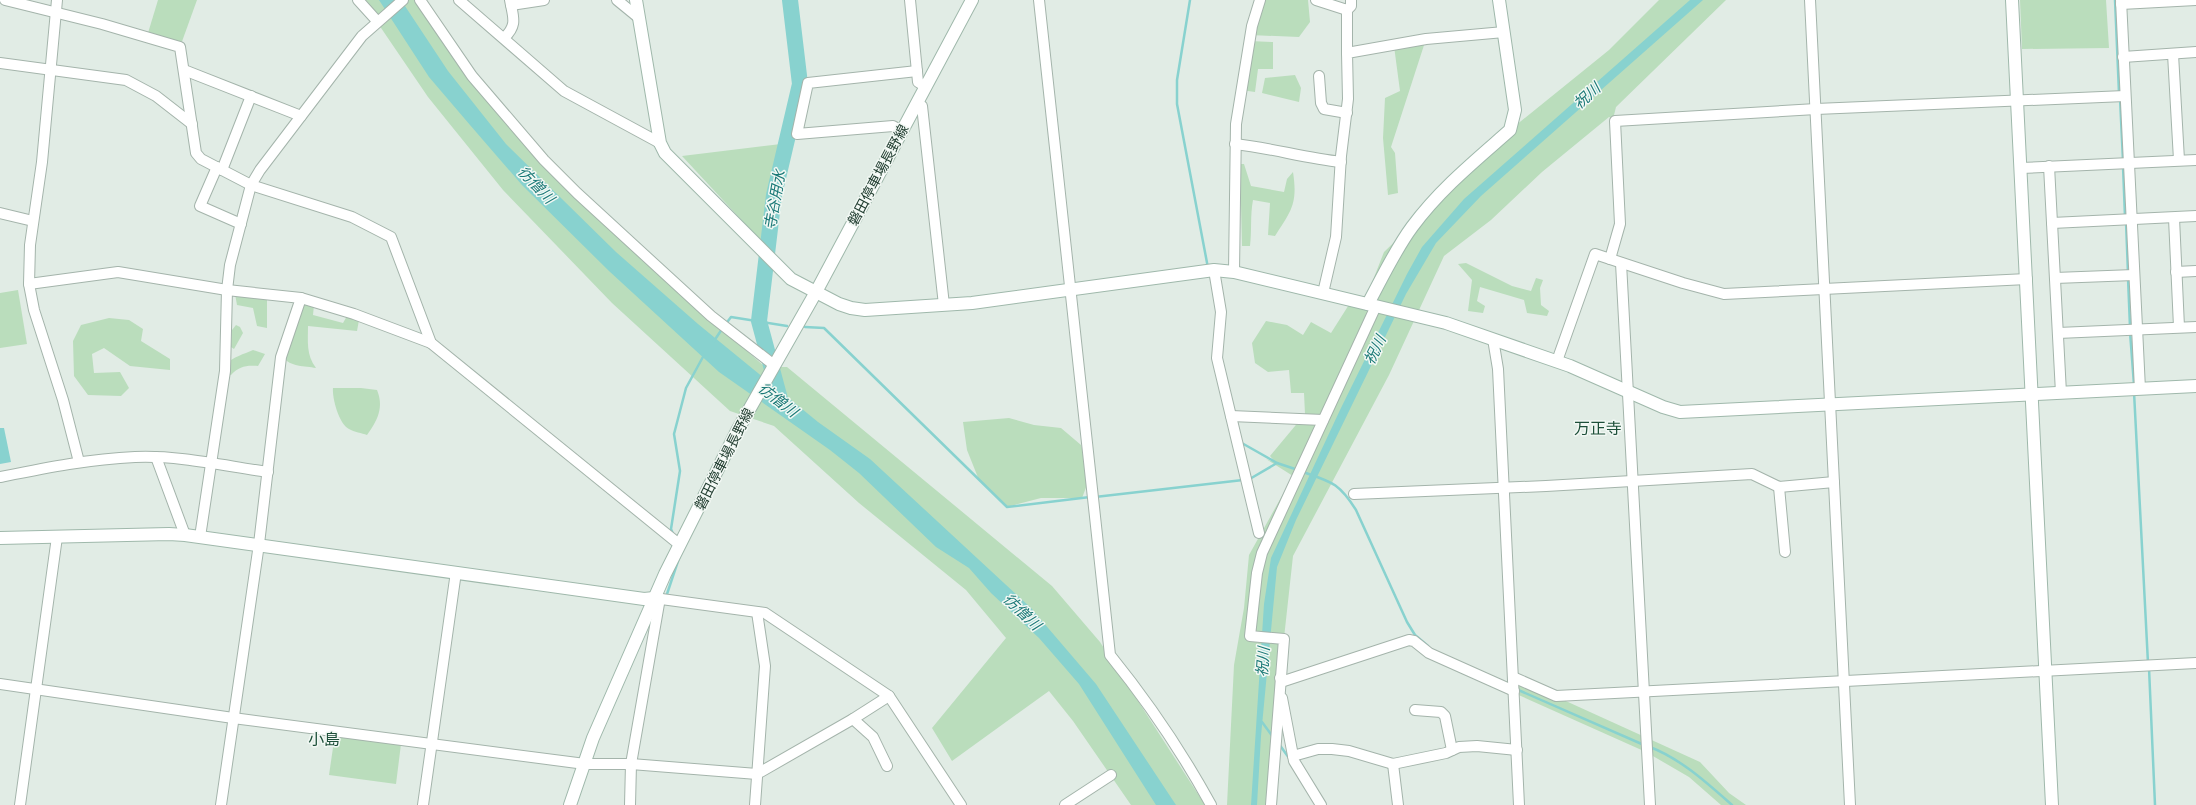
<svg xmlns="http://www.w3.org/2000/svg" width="2196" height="805" font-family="'Roboto Condensed','Noto Sans JP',sans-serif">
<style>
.green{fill:#baddbc}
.water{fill:#88d2cf}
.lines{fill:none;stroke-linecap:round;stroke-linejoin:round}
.stream{stroke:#88d2cf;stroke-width:2.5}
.river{stroke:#88d2cf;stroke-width:16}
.street-casing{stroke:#a4b4ab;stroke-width:12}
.secondary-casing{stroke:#9fb8ab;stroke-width:14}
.street{stroke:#fff;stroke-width:10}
.secondary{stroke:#fff;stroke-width:12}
.labels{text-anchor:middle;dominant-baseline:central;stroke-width:3;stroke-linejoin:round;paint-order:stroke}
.street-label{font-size:14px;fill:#213d30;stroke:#f2f8f4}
.water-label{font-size:15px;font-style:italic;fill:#1a7977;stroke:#f2f8f4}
.quarter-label{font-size:16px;fill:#1d4f39;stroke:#f2f8f4}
</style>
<rect width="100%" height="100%" fill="#e1ece5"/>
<g class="green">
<polygon points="158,0 197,0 180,47 148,33"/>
<polygon points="362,0 420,0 461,61 544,160 659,274 765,367 787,367 1052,586 1100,642 1205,805 1131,805 1073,721 1049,691 952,761 932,728 1006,638 966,590 859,503 774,426 730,411 612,303 503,190 428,97"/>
<polygon points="1260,0 1308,0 1310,22 1299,37 1250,35"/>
<polygon points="1659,0 1726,0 1616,107 1613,119 1609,117 1542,172 1491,220 1444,256 1389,375 1293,556 1283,647 1277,805 1227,805 1234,665 1244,608 1249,555 1293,476 1266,459 1276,463 1270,456 1305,414 1304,393 1291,393 1289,370 1268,372 1255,363 1252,343 1266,321 1287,325 1303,335 1311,322 1331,333 1350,303 1364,303 1384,252 1510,130 1609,50"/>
<polygon points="2020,0 2106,0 2109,48 2022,49"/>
<polygon points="1426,39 1391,147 1395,153 1398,193 1388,195 1383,138 1385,98 1400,91 1394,46"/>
<polygon points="1249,41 1273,42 1273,69 1258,69 1255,92 1241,90"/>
<polygon points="1295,75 1301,88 1299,102 1262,93 1265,78"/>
<polygon points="781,144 761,241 682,156"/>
<path d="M1240,164H1244L1251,186L1284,192L1287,179L1293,172C1298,204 1291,211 1275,236L1268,235L1270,203L1253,200C1250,216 1252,230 1250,246H1242Z"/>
<polygon points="1466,263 1512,286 1531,291 1536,278 1543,280 1540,288 1541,305 1549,311 1547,316 1527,313 1524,300 1480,287 1477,301 1485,306 1483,313 1468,311 1472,280 1458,264"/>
<polygon points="18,290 27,344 0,348 0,293"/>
<polygon points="235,294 267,297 267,328 257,326 253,308 237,305"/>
<path d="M302,302L314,305L313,315L343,323L347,316L359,320L357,331L308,326C308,341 306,355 316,368C305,366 290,367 283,357Z"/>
<polygon points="109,318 129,320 143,329 141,341 170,359 170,370 130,366 104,348 92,354 94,373 120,372 129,388 121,396 88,395 74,376 73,341 81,325"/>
<polygon points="236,325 240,327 243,333 234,349 231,347 232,330"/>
<path d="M253,350L265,354L258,366C247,365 239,366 231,375L227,374L226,364C233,357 244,354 253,350Z"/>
<path d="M333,388H361L377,390C384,407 378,420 367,435C362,433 354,432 349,429C339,424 332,398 333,388Z"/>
<polygon points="1009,418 1034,425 1061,428 1081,445 1090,477 1082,498 1041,498 1007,507 979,480 967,450 963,422"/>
<polygon points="1513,677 1700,762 1729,793 1746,805 1721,805 1689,777 1646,752 1514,693"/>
<polygon points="335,734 401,744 396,784 329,775"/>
</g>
<g class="water">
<polygon points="379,0 401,0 448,71 506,144 616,252 698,324 818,422 870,459 1031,608 1096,684 1176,805 1156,805 1079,684 1039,638 991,593 969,568 936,547 859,473 830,450 719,372 609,271 522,185 470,125 429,77"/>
<polygon points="1690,0 1703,0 1481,196 1436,243 1406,294 1296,520 1277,567 1261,736 1257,805 1251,805 1264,604 1271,558 1340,410 1407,274 1422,247 1464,199"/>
<polygon points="0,428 4,428 11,462 0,464"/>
</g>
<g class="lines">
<g class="stream">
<polyline points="1190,0 1177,80 1177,104 1208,268"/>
<polyline points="2115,0 2119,93"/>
<polyline points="2120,98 2123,161"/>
<polyline points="2123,166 2125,217"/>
<polyline points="2126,222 2128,273"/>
<polyline points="2128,278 2130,327"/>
<polyline points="725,325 731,317 787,326"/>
<polyline points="805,327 824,328 1007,507 1090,497"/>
<polyline points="2130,332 2134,385"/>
<polyline points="714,341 722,329"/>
<polyline points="2134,392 2148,663"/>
<polyline points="1240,442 1277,463 1298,470"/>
<path d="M1303,472C1332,482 1339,483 1356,510L1407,622L1415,635L1428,646"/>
<polyline points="1248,480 1277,463"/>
<polyline points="1095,497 1243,480"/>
<polyline points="673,534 671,529 680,471 674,434 686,388 704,355"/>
<polyline points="666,597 681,552"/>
<polyline points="2149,668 2155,805"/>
<polyline points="1516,689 1644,745"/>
<polyline points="1262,722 1273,737"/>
<polyline points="1279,744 1289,758"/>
<path d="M1650,747C1681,759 1707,783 1732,805"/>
</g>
<polyline class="river" points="780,399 759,321 774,195 800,84 790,0"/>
<g class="street-casing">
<g id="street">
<polyline points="5,0 102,24 180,47 196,153 201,159 251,185 352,217 391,237 431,343 680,545"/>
<polyline points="57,0 42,162 30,245 29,284 34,310 63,400 79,462"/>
<polyline points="358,0 377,21"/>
<polyline points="420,0 472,76 544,160 577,193 711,316 774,365"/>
<polyline points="459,0 564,91 660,143"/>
<polyline points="617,0 639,18"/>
<polyline points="910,0 918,82 926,87"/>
<path d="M1039,0L1110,655C1148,702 1182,752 1211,805"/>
<polyline points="1316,0 1347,10"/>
<polyline points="1810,0 1850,805"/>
<polyline points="2121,0 2140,389"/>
<polyline points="2121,4 2196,0"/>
<polyline points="511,5 544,0"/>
<path d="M504,38C518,25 513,17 510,0"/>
<polyline points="1347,53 1347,10 1351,6 1351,0"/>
<polyline points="2173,54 2179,160"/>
<polyline points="2123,57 2196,52"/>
<polyline points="0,63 126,80 156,96 192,124"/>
<polyline points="184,70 301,116"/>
<polyline points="1319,76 1321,103 1324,109 1347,113"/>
<polyline points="917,103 922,106 944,305"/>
<polyline points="902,131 893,126 797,134 808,83 917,71"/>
<path d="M1235,144C1271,148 1305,158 1341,162"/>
<polyline points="2049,166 2061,393"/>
<polyline points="217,167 200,206 241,224"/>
<polyline points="2021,168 2196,160"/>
<polyline points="222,170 251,96"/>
<polyline points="0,213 33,221"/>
<polyline points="2174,218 2179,327"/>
<polyline points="2052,223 2196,216"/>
<polyline points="1610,259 1620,224 1615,121 1816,109 2125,96"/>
<polyline points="1621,263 1650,805"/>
<polyline points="1214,270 1221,312 1217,358 1259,533"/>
<polyline points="1234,272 1236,124 1252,26 1260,0"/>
<polyline points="2176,272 2196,271"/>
<polyline points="2055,278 2134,275"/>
<polyline points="29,284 118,272 227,290 301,298 354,314 431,343"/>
<polyline points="1323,293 1336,237 1341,156 1348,99 1347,53 1426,39 1504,32"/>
<polyline points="2058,333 2196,327"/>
<polyline points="1493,339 1498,369 1519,805"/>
<polyline points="1557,361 1595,254 1683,283 1724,294 2027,279"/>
<polyline points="1231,416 1323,420"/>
<polyline points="156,457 185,535"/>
<path d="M0,477C45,468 89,459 135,457C179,455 225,466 268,472"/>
<polyline points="1779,487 1785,552"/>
<polyline points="1354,494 1546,486 1752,474 1779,487 1834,482"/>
<polyline points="200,537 225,371 227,290 230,265 251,185 260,170 362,36 403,0"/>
<polyline points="654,598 765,613 889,696 961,805"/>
<polyline points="1513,677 1556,696 2196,663"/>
<polyline points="1280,678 1284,681 1409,640 1414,641 1429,653 1514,691"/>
<polyline points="0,684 233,718 585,764 631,764 757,774 853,719 889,696"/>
<polyline points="1282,698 1294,761 1321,805"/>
<polyline points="1415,710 1441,712 1445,716 1452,750"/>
<polyline points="853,719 873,737 887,766"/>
<polyline points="1293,756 1318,749 1332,749 1349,751 1393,764 1446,753 1459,747 1477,746 1517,750"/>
<polyline points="1393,764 1398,805"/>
<polyline points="20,805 57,537"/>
<polyline points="221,805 259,544 281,357 301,298"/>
<polyline points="423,805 456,572"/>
<polyline points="630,805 631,764 660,598"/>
<polyline points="755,805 765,666 757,612"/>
<polyline points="1065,805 1111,775"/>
<polyline points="1271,805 1284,639 1250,636 1257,573 1262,553 1376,306"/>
</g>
</g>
<g class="secondary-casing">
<g id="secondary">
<polyline points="636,0 660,143 665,153 791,279 839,304 851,308 865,310 972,303 1214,270 1234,272 1446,323 1570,366 1663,407 1680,412 2196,386"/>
<polyline points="2012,0 2052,805"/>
<path d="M1368,304C1382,278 1395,250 1412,227C1440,189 1476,160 1510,130L1515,110L1499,0"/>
<polyline points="0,538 169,534 185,535 644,599 654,598"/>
<polyline points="570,805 593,738 665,574 737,431 816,292 972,0"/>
</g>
</g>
<use href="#street" class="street"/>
<use href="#secondary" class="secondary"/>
</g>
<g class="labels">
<g class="street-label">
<text transform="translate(878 175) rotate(-62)">磐田停車場長野線</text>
<text transform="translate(724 459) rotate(-63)">磐田停車場長野線</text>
</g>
<g class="water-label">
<text transform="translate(1587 96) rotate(-42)">祝川</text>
<text transform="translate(536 185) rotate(46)">彷僧川</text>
<text transform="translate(775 200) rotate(-80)">寺谷用水</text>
<text transform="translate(1375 350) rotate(-64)">祝川</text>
<text transform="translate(778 400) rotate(38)">彷僧川</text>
<text transform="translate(1022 612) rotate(44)">彷僧川</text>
<text transform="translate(1263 662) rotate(-86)">祝川</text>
</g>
<g class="quarter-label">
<text x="1598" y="428">万正寺</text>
<text x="324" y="739">小島</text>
</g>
</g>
</svg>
